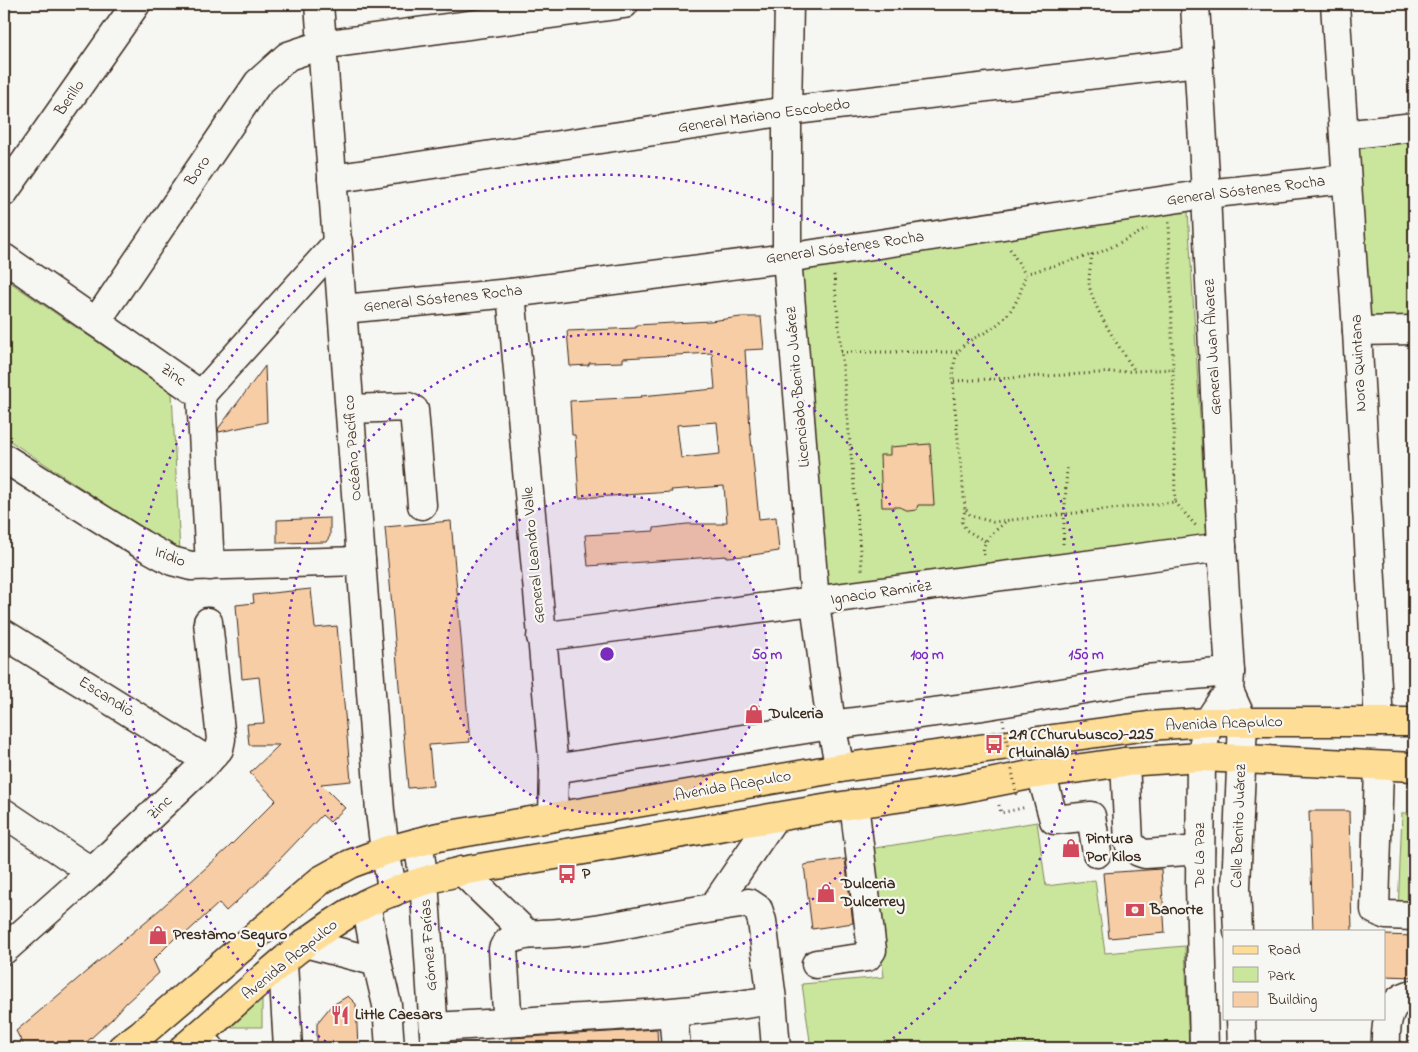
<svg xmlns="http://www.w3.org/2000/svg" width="1418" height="1052" font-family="'Indie Flower',sans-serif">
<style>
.green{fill:#cae59c;stroke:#82885d}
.building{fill:#f7cda6;stroke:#3b2a1e;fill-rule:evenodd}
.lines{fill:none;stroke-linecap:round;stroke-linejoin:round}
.minor-casing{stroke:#3b2a1e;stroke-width:31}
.major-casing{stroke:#3b2a1e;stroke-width:31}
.path{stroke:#3b2a1e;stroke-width:3;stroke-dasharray:1 4;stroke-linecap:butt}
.minor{stroke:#f6f6f2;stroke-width:28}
.major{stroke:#fedd96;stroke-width:28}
.path-bridge{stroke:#3b2a1e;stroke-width:3;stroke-dasharray:1 4;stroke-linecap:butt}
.ring{fill:none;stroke:#7b2cbf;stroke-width:2.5;stroke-dasharray:2.5 5}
.labels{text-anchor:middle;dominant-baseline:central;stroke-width:4.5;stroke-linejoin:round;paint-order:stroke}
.street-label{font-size:16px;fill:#3b2a1e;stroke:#f6f6f2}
.poi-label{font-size:16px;font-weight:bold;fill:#3b2a1e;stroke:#f6f6f2;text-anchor:start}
.centre{fill:#7b2cbf;stroke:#f6f6f2;stroke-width:2.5}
.ring-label{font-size:15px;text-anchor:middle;font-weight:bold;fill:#7b2cbf;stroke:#f6f6f2;stroke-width:4.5;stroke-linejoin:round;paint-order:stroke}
</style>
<rect width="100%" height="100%" fill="#f6f6f2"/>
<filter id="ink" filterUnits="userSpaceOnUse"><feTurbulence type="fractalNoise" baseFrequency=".02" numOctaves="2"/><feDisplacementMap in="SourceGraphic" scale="10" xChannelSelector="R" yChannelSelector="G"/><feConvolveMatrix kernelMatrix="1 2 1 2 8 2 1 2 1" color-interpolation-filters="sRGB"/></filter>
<g filter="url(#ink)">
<g class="green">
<polygon points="1414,139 1414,320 1367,323 1357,141"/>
<polygon points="1188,211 1207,539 823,585 799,267"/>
<polygon points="4,278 172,393 180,553 4,437"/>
<polygon points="1402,813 1414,813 1414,913 1398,913"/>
<polygon points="1037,822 1046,886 1095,880 1105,953 1185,946 1189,1048 811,1048 802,984 884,977 869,849"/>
<polygon points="262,983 262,1027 217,1027"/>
</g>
<g class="building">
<path d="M741,317H761L764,349L745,350L750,429L759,519L776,517L779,551L746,556L726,557V556L588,566L585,535L654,531V528L687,524H723V522H727L724,486L671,490L672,492L579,498L575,435H572L570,401L642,397L641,396L715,389L712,353L623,358V362L589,363V365L570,366L567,331L636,328V325L710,321ZM717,422L720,454L681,458L677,425Z"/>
<polygon points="265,366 267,422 219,432 218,429"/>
<polygon points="930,444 934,505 918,505 916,510 909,511 900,507 882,507 880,455 890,455 890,447"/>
<polygon points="330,518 330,536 326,542 277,543 277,520"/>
<polygon points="451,521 470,742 429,745 433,786 408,788 385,527"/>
<polygon points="311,589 315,628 337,626 351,781 321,784 345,808 330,822 322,815 258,882 226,911 219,903 183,936 180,933 153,960 159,973 126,1003 112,1019 80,1048 25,1048 16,1031 158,911 228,848 276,800 250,773 279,745 249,745 247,724 264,723 259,677 242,679 236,605 254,603 253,595"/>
<polygon points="1309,811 1349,811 1352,931 1313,931"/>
<polygon points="845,859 853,923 812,929 804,865"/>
<polygon points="1161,869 1165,933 1109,938 1103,873"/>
<polygon points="1384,935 1414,936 1414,977 1384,976"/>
<polygon points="348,996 356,1004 358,1048 317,1048 317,1023 331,1006"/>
<polygon points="657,1029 658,1048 512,1048 512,1038"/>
</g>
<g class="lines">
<g class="minor-casing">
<g id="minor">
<polyline points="319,4 380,811 385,851 393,892"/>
<polyline points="789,4 787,111 787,258 815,602 831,725 840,768"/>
<polyline points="1195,4 1206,194 1222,547 1230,672 1229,691 1243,722 1236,887 1238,931"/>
<polyline points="1335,4 1357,331 1379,722"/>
<polyline points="1344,135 1414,127"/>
<polyline points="332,179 787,111 1197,62"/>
<polyline points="4,192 136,4"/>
<polyline points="4,258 201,395 210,566"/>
<polyline points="511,293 554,769 553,817"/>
<polyline points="343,309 511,293 787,258 1206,194 1346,179"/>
<polyline points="96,322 258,83 288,56 321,45 624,4"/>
<polyline points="1357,331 1414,330"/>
<polyline points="201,395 338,242"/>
<polyline points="350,409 408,407 414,410 422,505"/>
<polyline points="4,458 141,544 172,561 191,566 361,561"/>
<polyline points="4,634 208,761"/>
<polyline points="541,637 1222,547"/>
<polyline points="1125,762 1129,843 1139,852 1145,854 1200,850"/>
<polyline points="1379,766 1375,910 1386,915 1414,916"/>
<polyline points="554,769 831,725 982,706 1145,679 1230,672"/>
<polyline points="1041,773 1054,820 1091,816 1097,853"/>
<polyline points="4,813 92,872"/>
<polyline points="418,842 424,880 435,1048"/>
<polyline points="462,871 527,934"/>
<polyline points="366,904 377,962 387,1005 390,1048"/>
<polyline points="714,906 774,818"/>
<polyline points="305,943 377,962"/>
<polyline points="4,950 92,872 208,761 219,749 221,739 208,622"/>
<polyline points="283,963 288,1048"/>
<polyline points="816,964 867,957 872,950 854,804"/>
<path d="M772,1000L762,921L758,909L749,903C679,910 610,932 540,934C527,934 508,936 503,949L507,1011C510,1017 511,1021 519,1022C603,1016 688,1014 772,1000L776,1048"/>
<polyline points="673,1013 676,1048"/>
<polyline points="1241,1018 1242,1048"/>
<polyline points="434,1027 519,1022"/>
<polyline points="185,1047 210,1048"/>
<polyline points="1204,1048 1200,884 1201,757 1208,722 1221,702"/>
<path d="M1386,1048C1385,1026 1387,998 1414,994"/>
</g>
</g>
<g class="major-casing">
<g id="major">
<polyline points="122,1048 141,1034 321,880 350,864 385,851 438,837 840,768 1148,726 1208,722 1414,722"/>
<path d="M184,1048C242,999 298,940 365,904C396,888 428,879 462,871L835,807L959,789L1030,775L1125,762L1201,757L1414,767"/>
</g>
</g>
<g class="path">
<polyline points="1010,249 1025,274"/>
<path d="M1092,254C1091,263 1089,273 1089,282C1090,304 1122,352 1135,371"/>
<polyline points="834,275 862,570"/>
<polyline points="841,352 958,352"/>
<polyline points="954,381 1173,369 1169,222"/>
<polyline points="1175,502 1196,526"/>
<polyline points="966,510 971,516 993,522 1175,502 1173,369"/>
<path d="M985,541L966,530L962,522L965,510C963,483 960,456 957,430C956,411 949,371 957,354C963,342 975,338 986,332C1009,319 1021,299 1025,274L1101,252L1147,229"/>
<polyline points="1063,544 1067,467"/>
<path d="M984,555C981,539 995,532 1006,521"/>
<polyline points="999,805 1001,813 1027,807"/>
</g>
<use href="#minor" class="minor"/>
<use href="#major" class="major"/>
<polyline class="path-bridge" points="1003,720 1017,798"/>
</g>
</g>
<circle cx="607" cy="654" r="160" fill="#7b2cbf" fill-opacity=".12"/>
<g class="ring">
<circle cx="607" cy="654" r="160"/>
<circle cx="607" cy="654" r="320"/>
<path d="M332 1046A479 479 0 1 1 882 1046"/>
</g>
<defs>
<g id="shop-bare" transform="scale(1.5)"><path d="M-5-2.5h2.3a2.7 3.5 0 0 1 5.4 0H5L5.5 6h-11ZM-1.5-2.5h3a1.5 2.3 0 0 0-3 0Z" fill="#d1495b" stroke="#f6f6f2" stroke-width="2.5" paint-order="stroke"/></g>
<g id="bus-bare" transform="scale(1.5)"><path d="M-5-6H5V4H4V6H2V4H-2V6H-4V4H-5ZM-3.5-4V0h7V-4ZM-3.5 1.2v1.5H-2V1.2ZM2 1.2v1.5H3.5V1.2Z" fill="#d1495b" stroke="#f6f6f2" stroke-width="2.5" paint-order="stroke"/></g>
<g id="bank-bare" transform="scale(1.5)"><path d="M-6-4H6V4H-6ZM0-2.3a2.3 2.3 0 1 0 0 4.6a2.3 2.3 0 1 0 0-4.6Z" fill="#d1495b" stroke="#f6f6f2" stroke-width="2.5" paint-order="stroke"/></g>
<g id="restaurant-bare" transform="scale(1.5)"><path d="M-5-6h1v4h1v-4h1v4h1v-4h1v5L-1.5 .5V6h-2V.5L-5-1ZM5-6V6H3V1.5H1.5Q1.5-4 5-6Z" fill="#d1495b" stroke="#f6f6f2" stroke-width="2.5" paint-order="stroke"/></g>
</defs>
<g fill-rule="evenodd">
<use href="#shop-bare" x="754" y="714"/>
<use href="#bus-bare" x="994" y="744"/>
<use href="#shop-bare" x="1071" y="848"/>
<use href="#bus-bare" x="567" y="874"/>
<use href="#shop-bare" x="826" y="893"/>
<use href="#bank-bare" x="1135" y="910"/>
<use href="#shop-bare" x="158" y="935"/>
<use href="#restaurant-bare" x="340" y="1015"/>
</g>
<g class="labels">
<g class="street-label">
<text transform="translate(70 98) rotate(-55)">Berillo</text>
<text transform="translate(764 116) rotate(-8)">General Mariano Escobedo</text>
<text transform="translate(198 171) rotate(-56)">Boro</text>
<text transform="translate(1246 191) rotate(-7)">General Sóstenes Rocha</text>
<text transform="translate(845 248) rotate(-8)">General Sóstenes Rocha</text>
<text transform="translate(443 299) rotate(-6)">General Sóstenes Rocha</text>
<text transform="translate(1213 347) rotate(-93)">General Juan Álvarez</text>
<text transform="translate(1359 363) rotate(-93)">Nora Quintana</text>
<text transform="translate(173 375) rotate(35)">Zinc</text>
<text transform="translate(798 387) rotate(-95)">Licenciado Benito Juárez</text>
<text transform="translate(353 448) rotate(-94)">Océano Pacífico</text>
<text transform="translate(534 555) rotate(-95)">General Leandro Valle</text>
<text transform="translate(170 557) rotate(22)">Iridio</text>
<text transform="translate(881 593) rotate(-8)">Ignacio Ramirez</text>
<text transform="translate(106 697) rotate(32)">Escandio</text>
<text transform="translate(1224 724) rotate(-2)">Avenida Acapulco</text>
<text transform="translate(733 786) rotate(-10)">Avenida Acapulco</text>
<text transform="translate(160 808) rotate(-44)">Zinc</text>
<text transform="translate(1239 826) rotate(-88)">Calle Benito Juárez</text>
<text transform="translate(1200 855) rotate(-90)">De La Paz</text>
<text transform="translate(429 945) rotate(-94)">Gómez Farías</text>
<text transform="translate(290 960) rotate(-39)">Avenida Acapulco</text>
</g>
<g class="poi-label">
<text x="769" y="714">Dulceria</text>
<text x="1009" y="735">219 (Churubusco)-225<tspan x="1009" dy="18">(Huinalá)</tspan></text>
<text x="1086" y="839">Pintura<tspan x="1086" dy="18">Por Kilos</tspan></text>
<text x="582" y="874">P</text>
<text x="841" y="884">Dulceria<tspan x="841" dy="18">Dulcerrey</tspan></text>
<text x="1150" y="910">Banorte</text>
<text x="173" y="935">Prestamo Seguro</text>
<text x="355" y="1015">Little Caesars</text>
</g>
</g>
<circle cx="607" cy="654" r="8" class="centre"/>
<g class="ring-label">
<text x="767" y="659">50 m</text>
<text x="927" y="659">100 m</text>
<text x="1086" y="659">150 m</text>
</g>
<rect width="1418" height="1052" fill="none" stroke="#f6f6f2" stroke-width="20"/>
<rect x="10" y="10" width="1398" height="1032" fill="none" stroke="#3b2a1e" stroke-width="2" filter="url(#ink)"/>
<rect x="1223" y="930" width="162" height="90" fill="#f6f6f2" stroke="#aba49d"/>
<rect x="1233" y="946" width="25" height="8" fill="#fedd96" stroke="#aba49d"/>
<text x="1268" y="954" font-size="15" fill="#3b2a1e">Road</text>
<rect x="1233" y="967" width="25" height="15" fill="#cae59c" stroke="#aba49d"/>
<text x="1268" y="980" font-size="15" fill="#3b2a1e">Park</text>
<rect x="1233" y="992" width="25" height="15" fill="#f7cda6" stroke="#aba49d"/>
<text x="1268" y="1004" font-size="15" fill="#3b2a1e">Building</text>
</svg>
